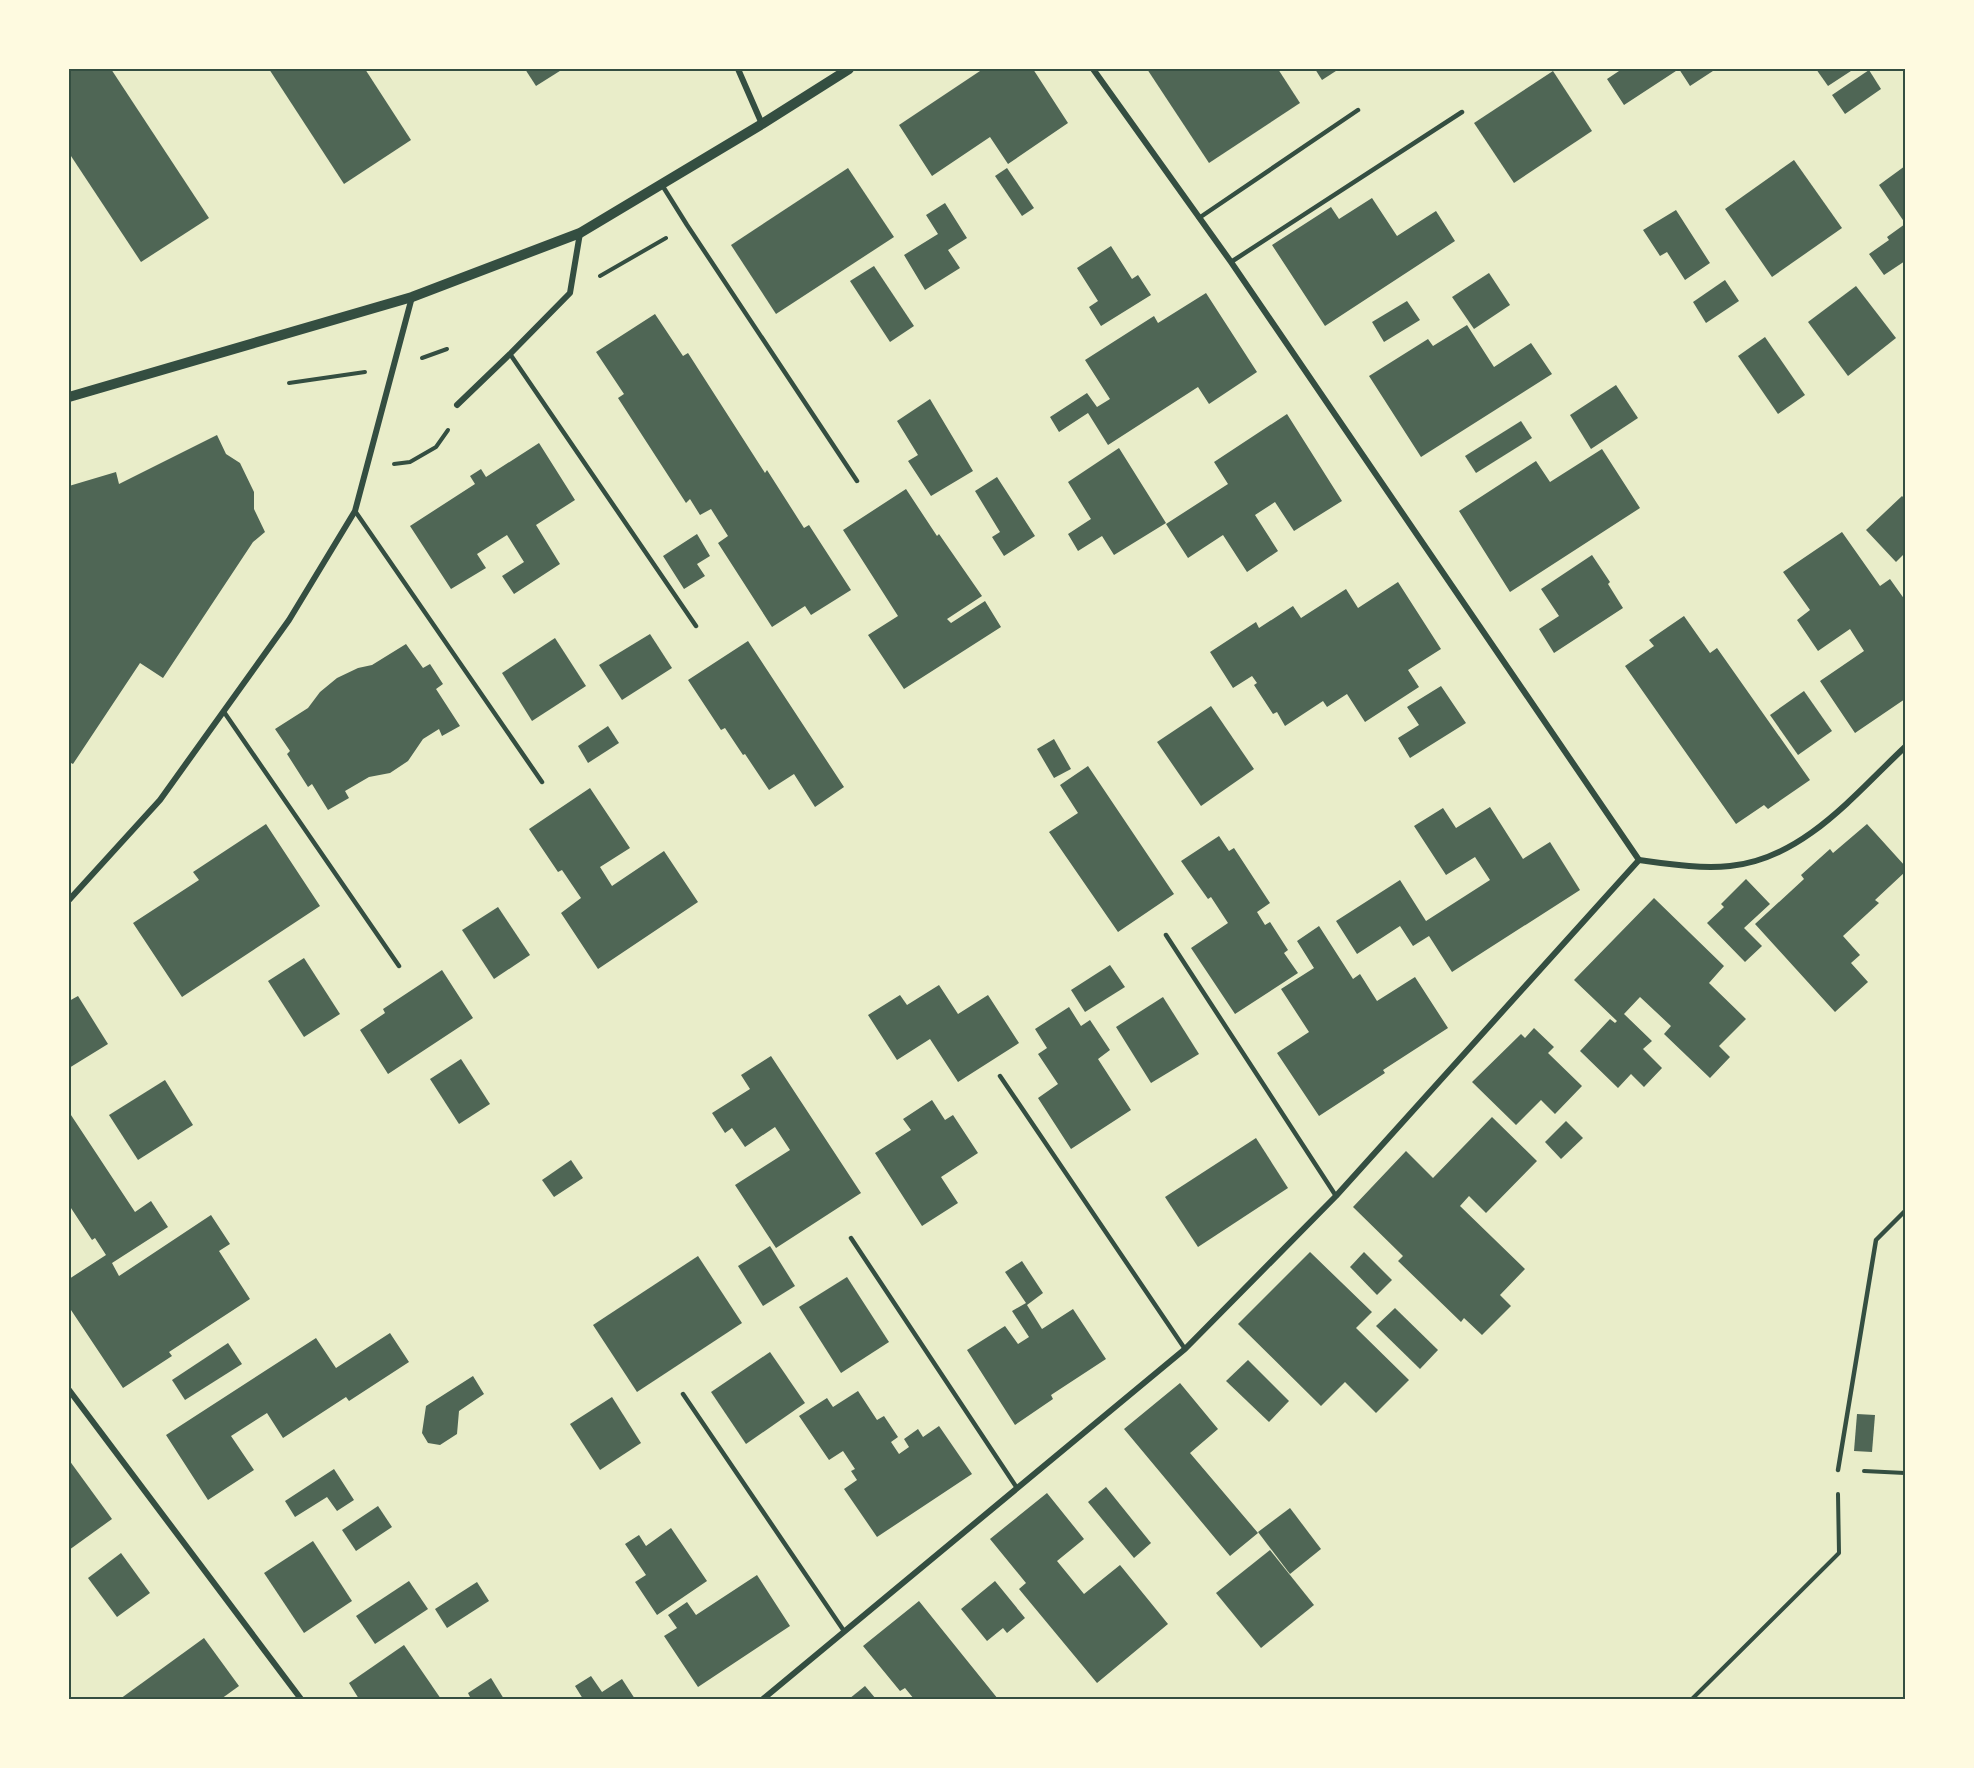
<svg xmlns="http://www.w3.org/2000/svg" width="1974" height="1768" font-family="Poppins,sans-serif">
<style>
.building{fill:#4f6655}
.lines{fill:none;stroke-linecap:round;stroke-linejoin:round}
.path{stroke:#344e41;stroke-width:4}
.service{stroke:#344e41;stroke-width:4.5}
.minor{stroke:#344e41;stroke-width:6}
.tertiary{stroke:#344e41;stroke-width:10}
.neatline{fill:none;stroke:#344e41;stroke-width:2}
</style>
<rect width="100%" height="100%" fill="#e9edc9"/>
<g class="building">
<polygon points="69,69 111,69 209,218 141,262 69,153"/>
<polygon points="269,69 365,69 411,140 344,184"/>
<polygon points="525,69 563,69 536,86"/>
<polygon points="983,69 1033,69 1068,123 1008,164 990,137 932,176 899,125"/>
<polygon points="1147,69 1278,69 1300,103 1209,163"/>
<polygon points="1315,69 1339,69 1322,80"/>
<polygon points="1622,69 1716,69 1690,86 1679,69 1624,105 1607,79"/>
<polygon points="1816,69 1854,69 1828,86"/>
<polygon points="1869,70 1881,89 1845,114 1832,95"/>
<polygon points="1553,71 1592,131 1514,183 1474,123"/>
<polygon points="1794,160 1842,228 1772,277 1725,209"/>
<polygon points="1905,166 1905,223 1879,185"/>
<polygon points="848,168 894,237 776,314 731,245"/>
<polygon points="1007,168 1034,208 1022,216 995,176"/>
<polygon points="1372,198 1397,236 1436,211 1455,241 1325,326 1272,245 1331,207 1339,219"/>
<polygon points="945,203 967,238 948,250 960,268 925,290 904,255 938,234 926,215"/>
<polygon points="1676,210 1710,263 1685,280 1667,252 1660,256 1643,230"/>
<polygon points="1905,224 1905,261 1884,275 1869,254 1889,240 1887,237"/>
<polygon points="1111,246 1132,279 1138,275 1151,295 1101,326 1089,307 1098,301 1077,268"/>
<polygon points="874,266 914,326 890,342 850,281"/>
<polygon points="1489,273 1510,305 1474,329 1452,297"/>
<polygon points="1725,280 1739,301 1706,323 1693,302"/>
<polygon points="1856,286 1896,338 1848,376 1808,322"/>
<polygon points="1206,293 1257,372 1209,404 1198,387 1108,445 1088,413 1059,432 1050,417 1087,393 1097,407 1110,399 1085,360 1154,316 1158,323"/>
<polygon points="1407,301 1420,320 1384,342 1372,322"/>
<polygon points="655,314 683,356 688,353 765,473 767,470 804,528 809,525 851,590 811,615 805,606 772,627 718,543 728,536 711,509 700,515 690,499 686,503 618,398 624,394 596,352"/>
<polygon points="1467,325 1494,367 1531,343 1552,374 1421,457 1369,376 1428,339 1433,346"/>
<polygon points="1765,337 1805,395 1778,414 1738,356"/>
<polygon points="1616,385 1638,418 1591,449 1570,415"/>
<polygon points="930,399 973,471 931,496 908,461 918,455 897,421"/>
<polygon points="1287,414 1342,501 1294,531 1275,502 1255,515 1278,551 1247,572 1223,535 1188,558 1166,524 1228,484 1214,462"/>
<polygon points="1521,421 1532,438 1476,473 1465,456"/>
<polygon points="217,435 226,454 240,463 254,492 254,509 265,532 253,542 163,678 140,663 73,764 69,762 69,486 116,472 119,484"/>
<polygon points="539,443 575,500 536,525 560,564 514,594 502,576 524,562 507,535 477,554 486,568 451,589 410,526 475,484 470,476 481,469 486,477"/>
<polygon points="1119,448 1166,523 1114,555 1102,536 1078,551 1068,534 1091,519 1068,482"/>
<polygon points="1602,449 1640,508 1510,592 1459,511 1536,461 1550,482"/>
<polygon points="997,477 1035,536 1004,556 992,537 1000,532 975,491"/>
<polygon points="906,489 937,536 939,534 982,596 947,619 951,623 985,601 1001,627 904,689 868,635 898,616 843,530"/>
<polygon points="1902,496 1905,499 1905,553 1896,562 1866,530"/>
<polygon points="1842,532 1880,586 1890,579 1905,600 1905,699 1855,733 1820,681 1864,651 1850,629 1818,651 1797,620 1810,610 1783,572"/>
<polygon points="697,534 710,556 697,564 705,576 684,589 663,556"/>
<polygon points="1592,555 1610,582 1608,584 1623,608 1554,653 1539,629 1559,616 1541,589"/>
<polygon points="1398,582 1441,649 1408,670 1419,687 1365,722 1347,694 1327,707 1323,701 1285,726 1277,712 1273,714 1254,685 1257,683 1252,676 1233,688 1210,652 1256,622 1259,628 1293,606 1301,618 1346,589 1358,608"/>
<polygon points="1684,616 1710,653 1717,648 1810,780 1768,809 1764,805 1736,824 1625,666 1654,646 1649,640"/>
<polygon points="650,634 672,668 622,700 599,665"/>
<polygon points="555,638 586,686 532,721 502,673"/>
<polygon points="748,641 844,787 815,807 794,774 769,790 745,754 743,755 725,728 721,730 688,680"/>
<polygon points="406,644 423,668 430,664 443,684 436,689 460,726 442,736 439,729 423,739 408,761 390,773 369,777 345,791 349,798 328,810 312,784 308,787 287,754 290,751 275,729 308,708 320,692 337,678 358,668 372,665"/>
<polygon points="1441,686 1466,723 1410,758 1398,738 1419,725 1407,707"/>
<polygon points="1804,691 1832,731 1798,755 1770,715"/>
<polygon points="1211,706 1254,769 1201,806 1157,742"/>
<polygon points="608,726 619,743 588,763 578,746"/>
<polygon points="1054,739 1071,769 1054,778 1037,749"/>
<polygon points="1088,766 1174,894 1118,932 1049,832 1078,813 1060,785"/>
<polygon points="590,788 630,848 600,867 612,886 664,851 698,902 598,969 561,913 581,898 562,870 558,872 529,829"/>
<polygon points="1490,807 1523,859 1550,842 1580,890 1452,972 1429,936 1413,946 1400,926 1357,954 1336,921 1400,880 1426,921 1490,880 1475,857 1446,875 1414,826 1443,808 1456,828"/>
<polygon points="266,824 320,906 182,997 133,923 199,880 193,872"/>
<polygon points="1867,824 1905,866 1905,872 1875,900 1879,903 1843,936 1860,955 1851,963 1868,982 1835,1012 1755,924 1804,879 1801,875 1830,849 1833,853"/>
<polygon points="1219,836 1229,851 1234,848 1270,903 1257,912 1265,925 1270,922 1288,950 1284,953 1298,973 1235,1014 1191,948 1228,923 1211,897 1208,899 1181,861"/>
<polygon points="1746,879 1770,904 1744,928 1762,946 1745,962 1707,923 1724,907 1721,904"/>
<polygon points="1654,898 1724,966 1709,983 1746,1019 1719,1046 1730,1057 1710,1078 1664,1034 1671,1026 1640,997 1624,1014 1652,1041 1643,1049 1662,1068 1644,1087 1631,1074 1618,1088 1580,1051 1610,1019 1615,1023 1617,1021 1574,980"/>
<polygon points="498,907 530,955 494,979 462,930"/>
<polygon points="1319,926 1353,979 1360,974 1377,1001 1415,977 1448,1028 1383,1070 1385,1073 1319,1116 1277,1053 1309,1032 1281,989 1314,968 1297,941"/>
<polygon points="304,958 340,1014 304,1037 268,981"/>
<polygon points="1110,965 1125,987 1085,1012 1071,990"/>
<polygon points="442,970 473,1018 388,1074 360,1030 385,1013 383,1009"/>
<polygon points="939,985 958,1014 988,995 1019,1043 958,1082 930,1039 897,1060 868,1015 900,995 907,1005"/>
<polygon points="78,996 108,1044 69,1068 69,1001"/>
<polygon points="1163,997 1199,1054 1151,1083 1116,1027"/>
<polygon points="1069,1007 1081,1026 1090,1020 1110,1050 1098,1059 1131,1110 1071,1149 1038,1098 1058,1084 1038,1054 1047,1048 1035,1029"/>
<polygon points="1534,1028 1554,1047 1548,1053 1582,1086 1555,1114 1541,1100 1516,1125 1472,1082 1521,1034 1525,1038"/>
<polygon points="771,1056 861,1193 776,1248 735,1185 790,1150 775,1127 745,1147 732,1128 725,1133 712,1113 750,1089 741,1075"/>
<polygon points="461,1059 490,1104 459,1124 430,1079"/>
<polygon points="165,1080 193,1125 138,1160 109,1115"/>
<polygon points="932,1100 945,1120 953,1115 978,1153 941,1177 958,1203 922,1226 875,1153 911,1130 903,1119"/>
<polygon points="69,1112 135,1212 151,1201 168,1227 112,1263 119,1276 211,1215 230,1244 219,1251 250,1299 169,1352 172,1356 123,1388 69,1307 69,1279 106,1255 95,1238 92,1240 69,1205"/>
<polygon points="1492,1117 1537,1161 1486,1213 1469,1196 1460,1206 1525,1269 1500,1295 1511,1306 1482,1335 1464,1318 1461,1322 1398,1261 1403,1256 1353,1207 1406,1151 1433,1178"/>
<polygon points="1566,1121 1583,1138 1561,1159 1545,1142"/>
<polygon points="1256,1138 1288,1188 1198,1247 1165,1197"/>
<polygon points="571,1160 583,1178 554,1197 542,1180"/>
<polygon points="770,1246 795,1286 763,1306 738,1266"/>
<polygon points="1310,1252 1372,1312 1356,1328 1409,1380 1376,1413 1345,1382 1321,1406 1238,1324"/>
<polygon points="1364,1252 1392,1280 1377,1295 1350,1267"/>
<polygon points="698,1256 742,1323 637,1392 593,1325"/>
<polygon points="1022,1261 1043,1293 1027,1305 1042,1329 1073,1309 1106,1359 1051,1395 1053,1399 1015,1425 967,1350 1005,1326 1018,1344 1029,1337 1012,1311 1026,1303 1005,1272"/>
<polygon points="847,1277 889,1342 841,1373 799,1307"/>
<polygon points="1395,1308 1438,1350 1420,1369 1376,1326"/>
<polygon points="390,1333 409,1362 349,1401 346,1397 283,1438 267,1413 231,1436 254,1470 208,1500 166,1435 316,1338 336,1368"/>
<polygon points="228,1343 242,1364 185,1400 172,1380"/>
<polygon points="770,1352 805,1403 746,1444 711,1392"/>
<polygon points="1248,1360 1289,1401 1269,1422 1226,1381"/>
<polygon points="473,1376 484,1394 459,1411 457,1434 440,1445 428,1443 422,1433 426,1406"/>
<polygon points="1180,1383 1218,1429 1190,1453 1258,1533 1230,1556 1124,1429"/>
<polygon points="858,1391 877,1420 884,1416 898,1437 891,1442 899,1454 909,1447 904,1439 918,1429 923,1437 939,1426 972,1474 877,1537 844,1489 857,1480 851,1471 855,1469 843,1451 829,1460 799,1416 827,1398 833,1407"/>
<polygon points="612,1397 641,1443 600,1470 570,1424"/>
<polygon points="1857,1414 1875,1415 1872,1452 1854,1451"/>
<polygon points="69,1460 112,1519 69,1550"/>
<polygon points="334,1469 354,1500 337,1511 327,1497 295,1517 285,1501"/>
<polygon points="1106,1487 1151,1543 1134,1558 1088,1502"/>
<polygon points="1047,1493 1084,1539 1057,1561 1084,1594 1120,1565 1168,1624 1097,1683 1019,1589 1026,1583 990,1539"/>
<polygon points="378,1506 392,1527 356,1551 342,1530"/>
<polygon points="1290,1508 1321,1549 1290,1574 1258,1532"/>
<polygon points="671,1528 707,1581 657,1615 635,1582 646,1575 625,1544 639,1535 646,1546"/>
<polygon points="313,1541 352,1601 304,1633 264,1573"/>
<polygon points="1270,1550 1314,1605 1261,1648 1216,1593"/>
<polygon points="121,1553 150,1593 117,1617 88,1578"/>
<polygon points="757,1575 790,1626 698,1687 664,1636 677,1628 668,1615 687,1602 696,1615"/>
<polygon points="409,1581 428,1609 375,1644 356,1616"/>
<polygon points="995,1581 1025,1618 1007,1633 1003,1628 987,1641 961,1609"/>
<polygon points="477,1582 489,1601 447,1628 435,1609"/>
<polygon points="919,1601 998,1699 914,1699 905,1688 900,1691 863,1646"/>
<polygon points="204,1638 239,1686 221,1699 120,1699"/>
<polygon points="404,1645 441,1699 359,1699 349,1683"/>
<polygon points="591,1676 602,1692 622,1679 635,1699 583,1699 575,1686"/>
<polygon points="491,1678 504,1699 471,1699 468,1693"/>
<polygon points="865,1686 876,1699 849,1699"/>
</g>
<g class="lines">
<g class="path">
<polyline points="600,276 666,238"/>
<polyline points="422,358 447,349"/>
<polyline points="289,383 365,372"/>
<polyline points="394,464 410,462 436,447 448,430"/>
<polyline points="1864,1471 1905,1473"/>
<polyline points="1692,1699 1839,1553 1838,1494"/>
</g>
<g class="service">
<polyline points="662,185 687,225 857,481"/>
<polyline points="1199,218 1358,110"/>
<polyline points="1231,262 1462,112"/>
<polyline points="510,354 696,626"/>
<polyline points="355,511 542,782"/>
<polyline points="224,712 399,966"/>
<polyline points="1166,935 1336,1196"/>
<polyline points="1000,1076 1185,1349"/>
<polyline points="851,1238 1017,1488"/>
<polyline points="683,1394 844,1631"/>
<polyline points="1838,1470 1876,1240 1905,1211"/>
</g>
<g class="minor">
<polyline points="738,69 762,124"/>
<polyline points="1093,69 1231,262 1639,860"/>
<polyline points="457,405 510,354 570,293 580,233"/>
<polyline points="69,900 160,800 289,620 355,511 412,297"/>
<polyline points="69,1390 301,1699"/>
<path d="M763,1699L1185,1349L1336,1196L1639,860C1669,864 1700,869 1730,866C1803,859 1855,794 1905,747"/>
</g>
<polyline class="tertiary" points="69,397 412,297 580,233 762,124 849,69"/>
</g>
<rect width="1974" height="1768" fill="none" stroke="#fefae0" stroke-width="141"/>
<rect x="70" y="70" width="1834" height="1628" class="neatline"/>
</svg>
